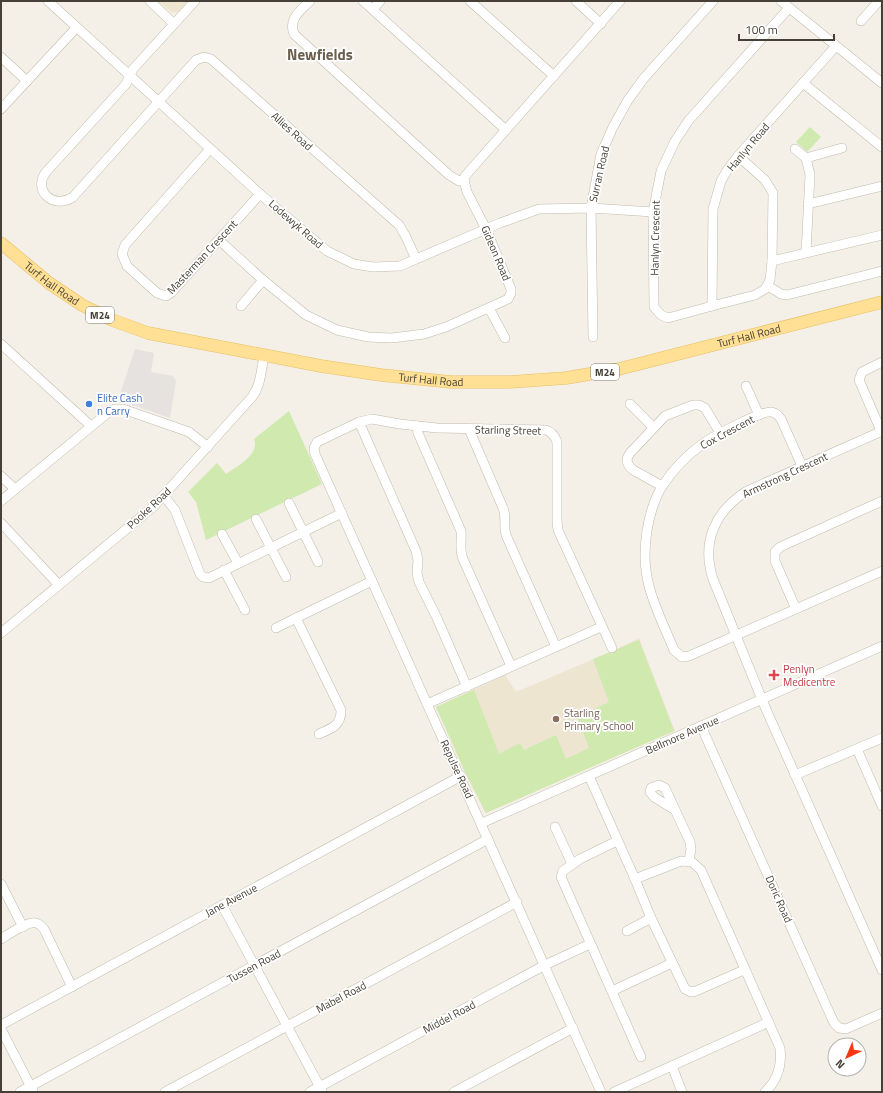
<svg xmlns="http://www.w3.org/2000/svg" width="883" height="1093" font-family="'Titillium Web',sans-serif">
<style>
.education{fill:#ede5d0}
.green{fill:#cfe9af}
.parking{fill:#e5e2df}
.lines{fill:none;stroke-linecap:round;stroke-linejoin:round}
.minor-casing{stroke:#c2baac;stroke-width:10}
.major-casing{stroke:#e6be62;stroke-width:13}
.minor{stroke:#fff;stroke-width:9}
.major{stroke:#ffe094;stroke-width:12}
.shop-dot{fill:#3f7fe0;stroke:#fff;stroke-width:1.5}
.health-dot{fill:#e0444e;stroke:#fff;stroke-width:1.5}
.education-dot{fill:#8d6e63;stroke:#fff;stroke-width:1.5}
.labels{text-anchor:middle;dominant-baseline:central;stroke-width:3.5;stroke-linejoin:round;paint-order:stroke}
.shield{fill:#fff;stroke:#7e7972;stroke-width:1}
.shield-label{font-size:10px;font-weight:bold;fill:#474036}
.street-label{font-size:11px;fill:#474036;stroke:#fff}
.shop-label{font-size:11px;fill:#366cbe;stroke:#fff;text-anchor:start}
.health-label{font-size:11px;fill:#be3a42;stroke:#fff;text-anchor:start}
.education-label{font-size:11px;fill:#785e54;stroke:#fff;text-anchor:start}
.district-label{font-size:15px;font-weight:bold;fill:#6a5e4d;stroke:#fff}
</style>
<rect width="100%" height="100%" fill="#f4f0e7"/>
<g class="education">
<polygon points="158,1 188,1 178,12 171,12"/>
<polygon points="639,638 675,731 485,812 465,773 436,707 505,675 516,692 615,650"/>
</g>
<g class="green">
<polygon points="810,127 821,137 807,152 796,142"/>
<path d="M289,411L322,484L206,540L196,502L188,492L217,463L226,474C237,466 260,455 254,439Z"/>
<polygon points="639,640 674,731 486,813 465,772 436,707 474,690 499,754 520,743 524,750 556,735 566,759 589,748 577,717 609,702 593,659"/>
</g>
<polygon class="parking" points="135,349 154,353 151,372 173,376 176,381 170,418 127,403 129,397 120,394"/>
<g class="lines">
<g class="minor-casing">
<g id="minor">
<polyline points="48,1 260,194 327,251 354,264 373,267 400,266 500,223 539,209 591,208 653,212"/>
<polyline points="150,1 174,24"/>
<path d="M195,1L133,69L126,84L46,172C32,191 54,210 73,197L196,60L204,57L211,59L399,225L405,235L416,259"/>
<path d="M310,1C300,11 288,19 294,34L449,175L459,181L464,180"/>
<polyline points="363,1 506,130"/>
<polyline points="470,1 554,76"/>
<polyline points="576,1 601,24"/>
<polyline points="781,1 882,83"/>
<polyline points="373,9 380,1"/>
<polyline points="861,21 879,1"/>
<polyline points="1,57 27,81"/>
<polyline points="803,83 882,147"/>
<polyline points="1,109 76,28"/>
<polyline points="210,149 125,245 122,254 127,266 157,293 166,296 172,292 260,194"/>
<polyline points="795,149 806,158 810,175 806,253"/>
<polyline points="738,156 765,180 773,193 772,261 770,280 765,289 755,295 712,306 713,209 721,181 728,169 738,156 836,46"/>
<polyline points="806,158 842,148"/>
<polyline points="808,204 882,186"/>
<polyline points="219,240 263,280 306,315 337,330 368,337 392,338 424,334 446,327 508,299 511,293 511,289 486,229 467,192 464,180 465,176 620,1"/>
<polyline points="772,261 882,235"/>
<polyline points="768,286 781,294 787,295 882,271"/>
<polyline points="241,306 263,280"/>
<polyline points="712,306 668,318 661,315 654,307 653,212 661,171 675,141 689,120 789,8"/>
<polyline points="489,308 505,338"/>
<polyline points="593,337 591,208 601,154 613,127 628,100 644,78 713,1"/>
<polyline points="1,344 91,426"/>
<polyline points="746,386 759,415"/>
<polyline points="630,404 653,427"/>
<polyline points="359,422 416,551 418,560 417,573 419,582 437,618 467,687"/>
<path d="M417,426L418,433L461,531C462,541 459,549 463,559L511,666"/>
<path d="M469,429L503,508C507,518 503,525 506,535L556,647"/>
<polyline points="881,431 859,380 862,372 882,362"/>
<path d="M882,431L747,491C715,511 701,542 713,579L765,707L882,970"/>
<path d="M802,466L781,419C779,416 776,413 772,412C762,410 710,438 701,445C686,456 673,470 663,485C655,497 649,516 647,531C639,579 656,607 674,650L682,657L689,656L882,571"/>
<polyline points="1,476 15,489"/>
<path d="M662,486L633,470C627,465 625,460 630,453L665,416L693,405H699L705,408L720,433"/>
<polyline points="164,496 175,510 200,574 203,577 209,578 342,513"/>
<polyline points="1,501 110,411 115,409 123,409 189,432 208,447"/>
<polyline points="289,503 318,562"/>
<polyline points="256,519 286,577"/>
<polyline points="1,523 58,584"/>
<polyline points="222,534 238,563"/>
<polyline points="224,570 245,610"/>
<polyline points="796,609 775,561 775,552 780,547 882,501"/>
<polyline points="276,628 296,618"/>
<path d="M1,633L153,507L252,397C261,385 261,370 264,356"/>
<polyline points="427,704 601,627"/>
<polyline points="701,726 834,1023 839,1028 846,1029 882,1013"/>
<path d="M319,734C332,728 341,726 341,710L296,618L372,581"/>
<polyline points="857,749 882,806"/>
<polyline points="795,775 882,738"/>
<polyline points="589,776 635,879 651,918 685,989 691,992 696,991 744,970"/>
<polyline points="675,810 654,797 650,792 651,788 659,785 665,788 690,842 691,849 689,861"/>
<polyline points="482,823 882,646"/>
<polyline points="555,827 572,864"/>
<polyline points="617,841 580,859 563,871 561,877 641,1057"/>
<path d="M635,879L681,861L692,862L701,870L780,1048C782,1065 778,1080 765,1092"/>
<polyline points="1,884 23,927"/>
<polyline points="222,905 322,1091"/>
<polyline points="627,931 651,918"/>
<path d="M1,939C9,934 28,921 36,923C40,924 42,927 44,929L72,987"/>
<polyline points="612,991 672,963"/>
<polyline points="1,1025 461,776"/>
<polyline points="1,1029 33,1091"/>
<polyline points="672,1066 682,1092"/>
<polyline points="20,1092 488,839"/>
<polyline points="165,1092 517,902"/>
<polyline points="310,1092 545,965 590,944"/>
<polyline points="454,1092 573,1028"/>
<path d="M601,1092L315,454L314,448L317,442L359,422L372,419L400,424L437,428L546,430C552,432 555,436 557,442V521L558,530L612,648"/>
<polyline points="614,1092 769,1022"/>
</g>
</g>
<g class="major-casing">
<g id="major">
<path id="s1" d="M1,243L49,283L82,305L112,320L148,333L321,366L381,375L451,382H510L566,378L619,369L882,302"/>
</g>
</g>
<use href="#minor" class="minor"/>
<use href="#major" class="major"/>
</g>
<circle class="shop-dot" cx="89" cy="404" r="4"/>
<path class="health-dot" d="M772 669h4v4h4v4h-4v4h-4v-4h-4v-4h4z"/>
<circle class="education-dot" cx="556" cy="719" r="4"/>
<g class="labels">
<g class="shield">
<rect x="86" y="307" width="28" height="16" rx="3"/>
<rect x="591" y="364" width="28" height="16" rx="3"/>
</g>
<g class="shield-label">
<text x="100" y="315">M24</text>
<text x="605" y="372">M24</text>
</g>
<g class="street-label">
<text transform="translate(292 131) rotate(42)">Allies Road</text>
<text transform="translate(748 147) rotate(-50)">Hanlyn Road</text>
<text transform="translate(599 174) rotate(-77)">Surran Road</text>
<text transform="translate(296 224) rotate(41)">Lodewyk Road</text>
<text transform="translate(655 238) rotate(-89)">Hanlyn Crescent</text>
<text transform="translate(496 253) rotate(67)">Gideon Road</text>
<text transform="translate(202 257) rotate(-47)">Masterman Crescent</text>
<text stroke="none"><textPath href="#s1" startOffset="65">Turf Hall Road</textPath></text>
<text stroke="none"><textPath href="#s1" startOffset="784">Turf Hall Road</textPath></text>
<text stroke="none"><textPath href="#s1" startOffset="461">Turf Hall Road</textPath></text>
<text transform="translate(508 430) rotate(1)">Starling Street</text>
<text transform="translate(727 432) rotate(-28)">Cox Crescent</text>
<text transform="translate(785 475) rotate(-25)">Armstrong Crescent</text>
<text transform="translate(149 508) rotate(-43)">Pooke Road</text>
<text transform="translate(682 735) rotate(-24)">Bellmore Avenue</text>
<text transform="translate(457 769) rotate(65)">Repulse Road</text>
<text transform="translate(779 899) rotate(66)">Doric Road</text>
<text transform="translate(231 900) rotate(-28)">Jane Avenue</text>
<text transform="translate(254 966) rotate(-28)">Tussen Road</text>
<text transform="translate(341 997) rotate(-28)">Mabel Road</text>
<text transform="translate(449 1017) rotate(-28)">Middel Road</text>
</g>
<g class="shop-label">
<text x="97" y="398">Elite Cash<tspan x="97" dy="13">n Carry</tspan></text>
</g>
<g class="health-label">
<text x="783" y="669">Penlyn<tspan x="783" dy="13">Medicentre</tspan></text>
</g>
<g class="education-label">
<text x="564" y="713">Starling<tspan x="564" dy="13">Primary School</tspan></text>
</g>
<g class="district-label">
<text x="320" y="54">Newfields</text>
</g>
</g>
<rect width="883" height="1093" fill="none" stroke="#474036" stroke-width="4"/>
<g transform="translate(847 1057) rotate(224)"><circle r="19" fill="#ffffff" stroke="#b5b3af"/>
<path d="M0-3L7 15L0 10L-7 15Z" fill="#fe3613"/>
<text y="-6" font-size="11" font-weight="bold" text-anchor="middle" fill="#474036">N</text>
</g>
<path d="M739 34v6h95v-6" fill="none" stroke="#474036" stroke-width="2"/>
<text x="745" y="34" font-size="12" fill="#474036" stroke="#ffffff" stroke-width="3" paint-order="stroke">100 m</text>
</svg>
